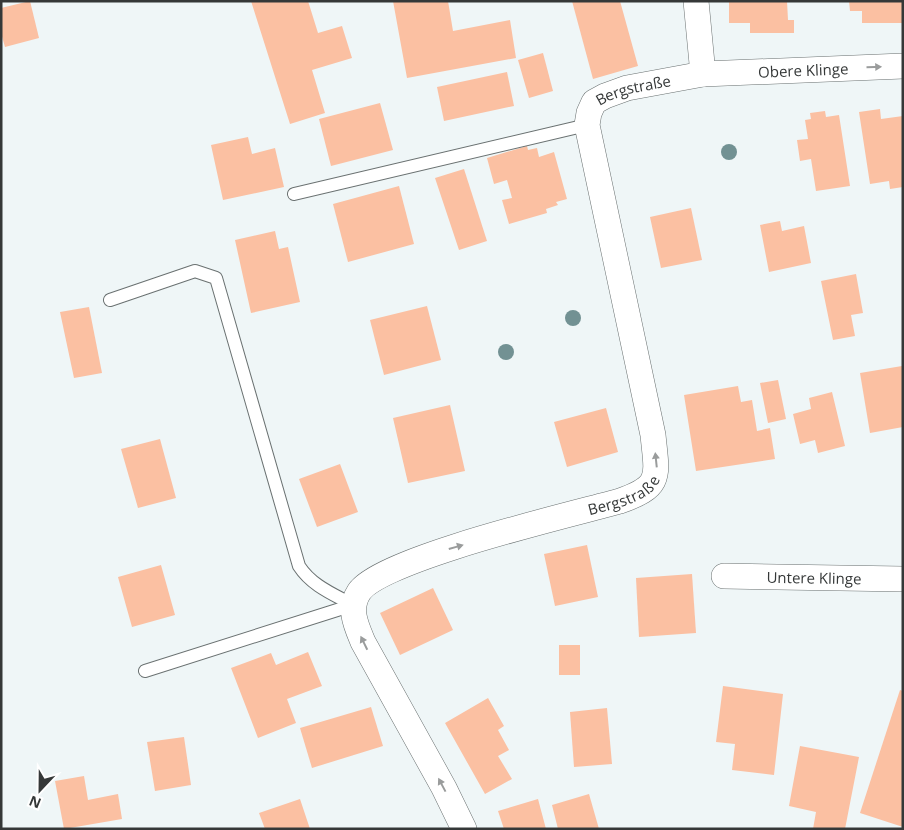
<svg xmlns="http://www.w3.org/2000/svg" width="904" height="830" font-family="'Open Sans',sans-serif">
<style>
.building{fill:#fbc0a2}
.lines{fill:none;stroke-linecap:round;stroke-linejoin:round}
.lane-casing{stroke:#6a7171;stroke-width:14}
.street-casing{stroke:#6a7171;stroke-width:26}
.lane{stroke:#fff;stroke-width:12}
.street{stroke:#fff;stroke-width:25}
.tree{fill:#729193}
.oneway{fill:#9a9c9c}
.labels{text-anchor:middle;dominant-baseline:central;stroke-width:5;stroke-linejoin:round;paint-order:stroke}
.street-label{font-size:15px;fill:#353838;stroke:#fff}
</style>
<rect width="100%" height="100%" fill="#eff6f7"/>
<g class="building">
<polygon points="30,1 39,38 5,47 1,33 1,8"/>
<polygon points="251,1 308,1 318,33 342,26 352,58 312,70 325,113 290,124"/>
<polygon points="393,1 448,1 453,31 510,20 516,58 407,78"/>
<polygon points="572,1 620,1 638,66 593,79"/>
<polygon points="729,1 787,1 788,20 794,20 794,33 750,33 750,23 729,23"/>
<polygon points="849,1 903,1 903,23 862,23 862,11 850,11"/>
<polygon points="543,53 553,91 529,98 518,60"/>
<polygon points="507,72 514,106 444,121 437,87"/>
<polygon points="380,103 393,150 331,166 319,119"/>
<polygon points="880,109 881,119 903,116 903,187 890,189 889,181 870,184 859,112"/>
<polygon points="825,111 826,117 839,115 850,186 816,191 811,159 800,161 797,140 808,139 805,120 811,119 810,113"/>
<polygon points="248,137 252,154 275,148 284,187 223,200 211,145"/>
<polygon points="527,146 528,150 537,148 539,157 554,152 567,199 556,202 558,205 546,209 547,213 509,224 502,200 512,198 507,180 494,184 487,158"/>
<polygon points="464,169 487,241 459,250 435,178"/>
<polygon points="399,186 414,244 348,262 333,204"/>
<polygon points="691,208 702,260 661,268 650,217"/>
<polygon points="780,221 782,231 804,226 811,263 769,272 760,225"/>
<polygon points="275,231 279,249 288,247 300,302 251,313 235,240"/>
<polygon points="856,274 863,313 851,315 855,336 833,340 821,281"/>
<polygon points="427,306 441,360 384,375 370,320"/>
<polygon points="89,307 102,373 74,378 60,312"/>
<polygon points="902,366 903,427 870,433 860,373"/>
<polygon points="778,380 786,419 768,423 760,383"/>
<polygon points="738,386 741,402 752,400 757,431 770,428 775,459 696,471 684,395"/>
<polygon points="832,392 845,446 818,453 815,440 800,444 793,414 811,409 809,398"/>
<polygon points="450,405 465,471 408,483 393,418"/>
<polygon points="606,408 618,452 567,467 554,422"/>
<polygon points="160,439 176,498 138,508 121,449"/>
<polygon points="340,464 358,512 317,527 299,479"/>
<polygon points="587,545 598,597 555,606 544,554"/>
<polygon points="161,565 175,615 132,627 118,577"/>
<polygon points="692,574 696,633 639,637 636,578"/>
<polygon points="433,588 453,630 400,655 380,613"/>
<rect x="559" y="645" width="21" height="30"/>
<polygon points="308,652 322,686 287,699 296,723 258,738 231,668 271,653 276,665"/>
<polygon points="723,686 783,694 774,775 732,770 735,744 716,742"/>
<polygon points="900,690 903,691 903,827 860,813"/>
<polygon points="488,698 504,726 498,730 509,750 498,756 512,779 485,794 445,723"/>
<polygon points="371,707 383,746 312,768 300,728"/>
<polygon points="607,708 612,764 574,767 570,712"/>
<polygon points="184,737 191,785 155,791 147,742"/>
<polygon points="800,746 859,757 845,829 813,829 816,812 789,806"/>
<polygon points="84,776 88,800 118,794 122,819 64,829 55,781"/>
<polygon points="589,794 599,829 558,829 552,805"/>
<polygon points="300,799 310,829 265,829 259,813"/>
<polygon points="538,799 546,829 504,829 498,811"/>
</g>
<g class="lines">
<g class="lane-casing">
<g id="lane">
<polyline points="294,194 587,125"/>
<path d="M110,300L195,271L216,278L299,566C312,586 333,594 353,605"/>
<polyline points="145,671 353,605"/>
</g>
</g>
<g class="street-casing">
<g id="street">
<polyline points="696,1 703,74"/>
<path id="s1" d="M724,576L903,579"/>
<path id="s2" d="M464,829L444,788L363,642C356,625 348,609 359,592C380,559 573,514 620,501C663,486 657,476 653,435L587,125L589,113L594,102L605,96L627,88L703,74L903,66"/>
</g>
</g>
<use href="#lane" class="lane"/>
<use href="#street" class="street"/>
</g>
<g class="tree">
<circle cx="729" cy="152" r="8"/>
<circle cx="573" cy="318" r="8"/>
<circle cx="506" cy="352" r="8"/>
</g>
<defs><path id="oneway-solid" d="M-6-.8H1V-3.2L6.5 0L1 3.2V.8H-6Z" transform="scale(1.25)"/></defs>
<g class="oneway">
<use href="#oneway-solid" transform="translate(874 67) rotate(-2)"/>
<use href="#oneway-solid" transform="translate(656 460) rotate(-96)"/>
<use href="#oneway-solid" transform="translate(456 547) rotate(-16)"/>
<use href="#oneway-solid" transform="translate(364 643) rotate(-116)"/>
<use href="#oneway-solid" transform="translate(442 785) rotate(-118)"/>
</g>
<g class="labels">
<g class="street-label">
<text stroke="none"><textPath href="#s2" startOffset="1184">Obere Klinge</textPath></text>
<text stroke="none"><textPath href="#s2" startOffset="1012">Bergstraße</textPath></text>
<text stroke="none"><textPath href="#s2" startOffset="549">Bergstraße</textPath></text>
<text stroke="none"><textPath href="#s1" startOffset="90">Untere Klinge</textPath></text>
</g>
</g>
<rect width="904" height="830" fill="none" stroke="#353838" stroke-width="5"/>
<g transform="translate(40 790) rotate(202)" stroke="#ffffff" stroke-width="4" paint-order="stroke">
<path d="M0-4L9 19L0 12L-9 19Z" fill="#353838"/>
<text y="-8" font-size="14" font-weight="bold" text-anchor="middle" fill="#353838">N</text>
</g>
</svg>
